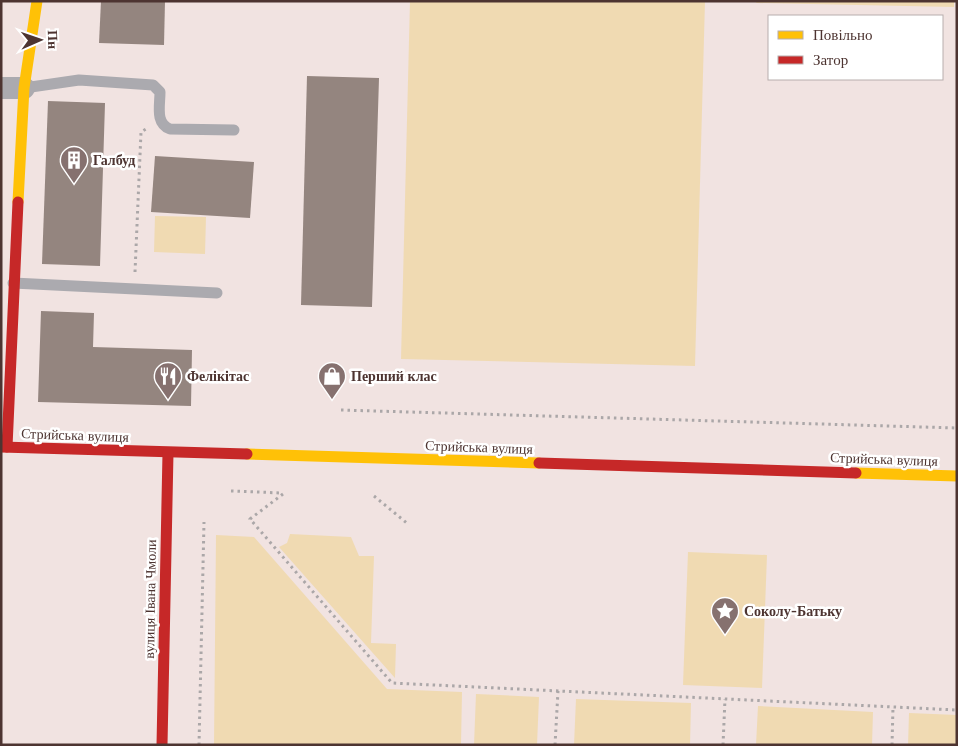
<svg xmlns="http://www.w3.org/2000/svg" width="958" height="746" font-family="'Libre Baskerville',serif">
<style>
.green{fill:#f0dab2}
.building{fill:#94857f}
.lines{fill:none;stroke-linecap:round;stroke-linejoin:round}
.path{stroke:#aba7a8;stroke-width:3;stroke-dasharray:2.5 4;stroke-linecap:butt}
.lane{stroke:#abaaaf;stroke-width:11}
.street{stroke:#abaaaf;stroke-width:22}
.slow{stroke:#ffc107;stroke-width:11}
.jam{stroke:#c62828;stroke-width:11}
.labels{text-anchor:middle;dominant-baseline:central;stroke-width:5;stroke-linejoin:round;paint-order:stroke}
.poi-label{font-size:14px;font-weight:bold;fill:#4d3431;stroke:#fff;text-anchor:start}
.street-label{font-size:14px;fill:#4d3431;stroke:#fff}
</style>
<rect width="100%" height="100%" fill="#f1e3e1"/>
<g class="green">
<polygon points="410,1 705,1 695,366 401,359"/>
<polygon points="754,1 954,1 954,7 757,3"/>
<polygon points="155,216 206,217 205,254 154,252"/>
<polygon points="290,534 351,537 359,556 374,556 371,643 396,644 395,678 279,547 287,543"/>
<polygon points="216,535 254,537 387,689 462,692 461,745 214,745"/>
<polygon points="688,552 767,555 762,688 683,685"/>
<polygon points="476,694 539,697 537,745 474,745"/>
<polygon points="576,699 691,703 690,745 574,745"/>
<polygon points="758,706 873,712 872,745 756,745"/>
<polygon points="909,713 957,715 957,745 908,745"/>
</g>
<g class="building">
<polygon points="101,1 165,1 164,45 99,43"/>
<polygon points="307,76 379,78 372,307 301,305"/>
<polygon points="48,101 105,103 100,266 42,264"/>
<polygon points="155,156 254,162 250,218 151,212"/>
<polygon points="41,311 94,313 93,347 192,350 191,406 38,402"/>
</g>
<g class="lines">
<g class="path">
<polyline points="135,272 141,132 146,129"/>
<polyline points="341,410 957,428"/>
<polyline points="231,491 282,493"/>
<polyline points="283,494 250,519 392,683 957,710"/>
<polyline points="374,496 408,524"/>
<polyline points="199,745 204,522"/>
<polyline points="555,745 558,691"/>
<polyline points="723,745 725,699"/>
<polyline points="892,745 893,707"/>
</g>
<g class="lane">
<path d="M24,88L79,80L153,85L160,92C160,106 155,123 170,129L234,130"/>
<polyline points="13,283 217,293"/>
</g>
<polyline class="street" points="1,88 24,88"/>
<g class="slow">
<polyline points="18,202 24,88 37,1"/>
<polyline points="247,454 539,463"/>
<polyline points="856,473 957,476"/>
</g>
<g class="jam">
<polyline points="1,447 247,454"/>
<polyline points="7,447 18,202"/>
<polyline points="539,463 856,473"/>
<polyline points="162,745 168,453"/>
</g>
</g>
<defs>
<g id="building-pin" transform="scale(1.4375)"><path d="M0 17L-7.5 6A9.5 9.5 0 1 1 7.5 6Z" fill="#86716f" stroke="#fff"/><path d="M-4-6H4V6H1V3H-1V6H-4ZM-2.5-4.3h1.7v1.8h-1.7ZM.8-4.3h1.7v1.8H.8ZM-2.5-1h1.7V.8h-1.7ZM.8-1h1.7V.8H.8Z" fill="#fff"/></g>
<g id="restaurant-pin" transform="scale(1.4375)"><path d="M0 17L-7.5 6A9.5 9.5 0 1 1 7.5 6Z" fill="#86716f" stroke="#fff"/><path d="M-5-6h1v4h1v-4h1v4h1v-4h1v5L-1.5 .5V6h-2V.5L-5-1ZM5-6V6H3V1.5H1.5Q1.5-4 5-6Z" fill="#fff"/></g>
<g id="shop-pin" transform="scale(1.4375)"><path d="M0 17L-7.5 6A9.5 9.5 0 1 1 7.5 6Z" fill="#86716f" stroke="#fff"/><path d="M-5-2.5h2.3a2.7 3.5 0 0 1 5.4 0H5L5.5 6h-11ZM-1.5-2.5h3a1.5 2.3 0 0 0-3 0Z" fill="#fff"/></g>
<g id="sight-pin" transform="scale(1.4375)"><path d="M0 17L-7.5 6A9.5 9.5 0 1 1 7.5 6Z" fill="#86716f" stroke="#fff"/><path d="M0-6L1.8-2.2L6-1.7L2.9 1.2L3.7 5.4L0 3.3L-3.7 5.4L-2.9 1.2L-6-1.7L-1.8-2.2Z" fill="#fff"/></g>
</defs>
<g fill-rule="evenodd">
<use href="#building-pin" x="74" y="160"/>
<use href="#restaurant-pin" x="168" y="376"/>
<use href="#shop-pin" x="332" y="376"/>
<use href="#sight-pin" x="725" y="611"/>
</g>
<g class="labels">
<g class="poi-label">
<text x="93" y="160">Галбуд</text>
<text x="187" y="376">Фелікітас</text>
<text x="351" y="376">Перший клас</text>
<text x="744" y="611">Соколу-Батьку</text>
</g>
<g class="street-label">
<text transform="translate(75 435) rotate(2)">Стрийська вулиця</text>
<text transform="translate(479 447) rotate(2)">Стрийська вулиця</text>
<text transform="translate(884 459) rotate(2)">Стрийська вулиця</text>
<text transform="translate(150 599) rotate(-89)">вулиця Івана Чмоли</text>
</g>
</g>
<rect width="958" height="746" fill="none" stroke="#4d3431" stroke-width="5"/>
<rect x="768" y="15" width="175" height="65" fill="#ffffff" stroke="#b8aead"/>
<rect x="778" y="31" width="25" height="8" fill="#ffc107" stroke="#b8aead"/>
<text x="813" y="40" font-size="15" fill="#4d3431">Повільно</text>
<rect x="778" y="56" width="25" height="8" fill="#c62828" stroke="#b8aead"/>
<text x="813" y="65" font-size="15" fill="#4d3431">Затор</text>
<g transform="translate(40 40) rotate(88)" stroke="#ffffff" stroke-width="4" paint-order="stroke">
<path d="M0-4L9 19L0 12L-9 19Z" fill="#4d3431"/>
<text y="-8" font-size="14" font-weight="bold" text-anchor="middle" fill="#4d3431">Пн</text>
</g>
</svg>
